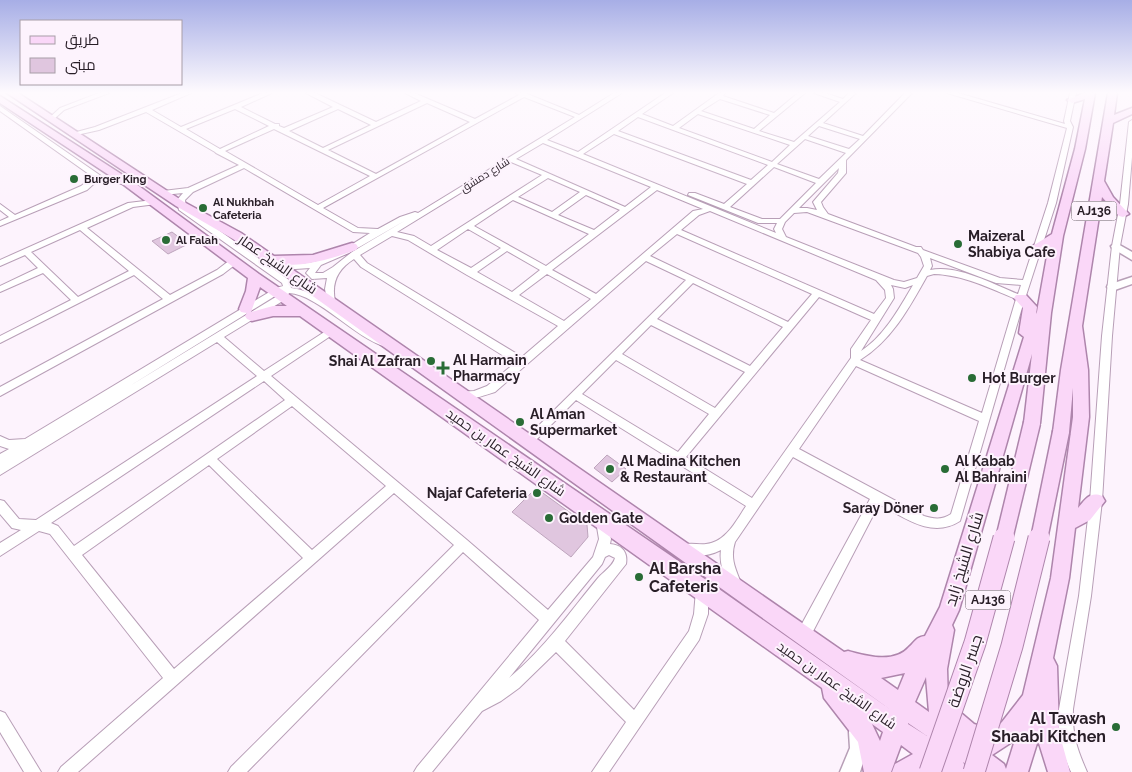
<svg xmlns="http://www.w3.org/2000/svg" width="1132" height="772" font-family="Raleway,Cairo,sans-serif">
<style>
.building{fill:#e0c6df;stroke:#bea5bd}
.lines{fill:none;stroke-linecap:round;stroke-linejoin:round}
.minor-casing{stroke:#b89fb7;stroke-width:2}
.tertiary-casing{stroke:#b89fb7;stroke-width:3}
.primary-casing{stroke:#ae85ac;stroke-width:3}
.minor{fill:#fff;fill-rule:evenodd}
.tertiary{fill:#fff;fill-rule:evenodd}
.primary{fill:#fad7f8;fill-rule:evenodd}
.primary-bridge-far1-casing{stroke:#ae85ac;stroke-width:19;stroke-linecap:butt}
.primary-bridge-casing{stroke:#ae85ac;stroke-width:23;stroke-linecap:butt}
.primary-bridge-far1{stroke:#fad7f8;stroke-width:16}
.primary-bridge{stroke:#fad7f8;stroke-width:21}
.poi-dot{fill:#296c36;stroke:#fdf3fd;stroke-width:2}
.labels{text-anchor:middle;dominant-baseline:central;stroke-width:4;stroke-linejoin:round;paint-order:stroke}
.far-street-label{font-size:11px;fill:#281e27;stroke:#fdf3fd}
.far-poi-label{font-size:11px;font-weight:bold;fill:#281e27;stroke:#fdf3fd;text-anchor:start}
.shield{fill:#fdf3fd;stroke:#685e67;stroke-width:1}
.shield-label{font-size:12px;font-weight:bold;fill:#281e27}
.poi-label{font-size:14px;font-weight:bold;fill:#281e27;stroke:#fdf3fd;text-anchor:start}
.street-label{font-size:14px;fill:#281e27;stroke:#fdf3fd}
.near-street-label{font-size:16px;fill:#281e27;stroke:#fdf3fd}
.near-poi-label{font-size:16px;font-weight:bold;fill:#281e27;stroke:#fdf3fd;text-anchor:start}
</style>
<rect width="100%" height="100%" fill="#fdf3fd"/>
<g class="building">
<polygon points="172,232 188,244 168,254 152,241"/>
<polygon points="607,455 626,469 612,482 594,468"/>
<polygon points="536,488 587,525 588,537 571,557 512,512"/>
</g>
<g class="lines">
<g class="minor-casing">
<g id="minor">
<polygon points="99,93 109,93 64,110 53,120 48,119 60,108"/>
<path d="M182,93H191L152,110L181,127L263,93H272L241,107L275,124H279V126L284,128L333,107L306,93H315L376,122L421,101L405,93H414L475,119L519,95L516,93H525L579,115L614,93H622L547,140L578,152L665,93H673L642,114L673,126L719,93H725L723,96L774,113L798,93H805L759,131L794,142L840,102L814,93H825L843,99L849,93H856L823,123L863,136L905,93H912L846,160V173L821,202L823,207L828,214L916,247H921L923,250L1000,278L1023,280L1048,203L1067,128L947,93H958L1065,124L1064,121L1070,93H1076L1070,121L1073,127L1056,203L1021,311L960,521C932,539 905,518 879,504L808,641L803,643L798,641L796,636L798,631L870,499L793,457L735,542C730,558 735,568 741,583L739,587L735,589L731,587C724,575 719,564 721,550C709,556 695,558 682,553L680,549L682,545C690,542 698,545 706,544C726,542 736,521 746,506L576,400L532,444L528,445L524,444L523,441L686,280L646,261L495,392C482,396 471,401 457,398L456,395L457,392L474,391L487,386L515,363L361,267L354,259C338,269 331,282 335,301L331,304L327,301L325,289L327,278L312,279L306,273L310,268L281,270L277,267C284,261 298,264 307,263C330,260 351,245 370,233L353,232L244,168L193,192L185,200L186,207L289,280L291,288C318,291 340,313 361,328C370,334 379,338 389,342L391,344L386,347C353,337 319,295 289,293L286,299L224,337L264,371L329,329H335L337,331L335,333L271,376L467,540L548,610L593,557L599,539L596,521L598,517L602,516L606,517L611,539L610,544C622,545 628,552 626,564L565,641L634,710L689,631L694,614L696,590L697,586L702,584L707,586L708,590V614L699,640L609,772H592L626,722L556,652L519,688L501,701L482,711L432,772H414L417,767L539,620L463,552L247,772H228L231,767L454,545L394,493L78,772H58L61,767L163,678L50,534L39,531L0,556V543L21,530L12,528L0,514V500L4,501L19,519L36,520L257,376L217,342L0,475V454L9,449L0,446V436L9,440L25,439L276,288L283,286L282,283L179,210L177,200L183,193L163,195L159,193L163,191L188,188L239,165L216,153L215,152L146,112L99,130L72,136L69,134L95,127ZM524,97L575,117L418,213L415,212L400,217L378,229L358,228L323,208ZM720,99L770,115L754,129L701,111ZM427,103L470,122L376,174L328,150ZM235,109L269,126L220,149L186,129ZM338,109L371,125L323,148L289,131ZM698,114L790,145L772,162L679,128ZM638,117L768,165L751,180L618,131ZM819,126L860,139L849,149L808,136ZM274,129L370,176L318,205L225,151ZM614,134L747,184L724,204L695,193H689L688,195L758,223H777L774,229L776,233L583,154ZM805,139L846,153L819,179L777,164ZM543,143L651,187L625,207L516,159ZM511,162L542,175L431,246L414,236L397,232ZM774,167L816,183L780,219H762L730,207ZM839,168L838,173L813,202L817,210L807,208H799ZM548,178L580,192L552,212L518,197ZM657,190L703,209L693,211L596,294L552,270ZM586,195L620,210L594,230L558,215ZM513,200L589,234L546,266L474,226ZM710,211L876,280L885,290L886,298L874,314L681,230L699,215ZM807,212L918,253L921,257L924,266L917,278L904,282L894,280L786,237L782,229L785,222L794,213ZM406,220L352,252L333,267L323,273H315L321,265L349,253ZM468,229L501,248L471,268L437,250ZM677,234L812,294L788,322L650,256ZM392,236L408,240L467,275L558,326L522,357L367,263L360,255ZM507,251L540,270L512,292L477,272ZM930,258L996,283L1021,285L1018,294C993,284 957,264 930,270L932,266ZM547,274L591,299L564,321L519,295ZM934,274C964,275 989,288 1016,299L982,413L860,360C892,340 909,308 927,276ZM693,283L783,327L750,366L657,319ZM891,285L905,288L913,285C899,309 884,336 861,351L894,298L893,289ZM280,293L279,295L128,387ZM819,297L871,320L851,349V358L752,498L686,457ZM651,325L745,372L715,408L622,354ZM616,360L709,414L678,452L582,394ZM856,366L979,421L951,514C942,520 934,519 924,516L799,449ZM264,381L285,400L74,546L58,526L51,523ZM292,406L386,486L312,550L217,459ZM209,465L303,558L174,669L82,555ZM609,555L615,558C613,566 603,572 598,578C569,613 544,649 509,678L602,564L605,557Z"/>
<polygon points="0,106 104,178 128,181 132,183 128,185 98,180 87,190 0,226 0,221 9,217 0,210 0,204 15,215 81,186 93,177 0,111"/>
<path d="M1132,120V157L1128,204L1120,246L1112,336L1102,501L1091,596L1073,709C1072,735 1077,749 1087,772H1071C1061,749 1057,734 1059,709L1079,596L1090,501L1102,336L1112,246L1120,204L1129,122Z"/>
<path d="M153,200H156V204L133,207L87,228L170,295L217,270L230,260H236V264L223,274L0,396V387L163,299L134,275L0,343V336L71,300L43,273L0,292V286L38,268L25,255L0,266V260L128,203ZM80,230L129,271L78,297L31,252Z"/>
<polygon points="0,711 5,713 41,772 24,772 0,732"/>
</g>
</g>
<g class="tertiary-casing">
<g id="tertiary">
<polygon points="1116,243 1132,252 1132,260 1112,248 1111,246"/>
<polygon points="1132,277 1132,284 1112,291 1107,287 1108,285"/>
<path d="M858,723L865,725C872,742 865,756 860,772H840L850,748L849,732L851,725Z"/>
</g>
</g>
<g class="primary-casing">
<path id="primary" d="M7,93H18L184,202L241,233L274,256L313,255L352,243L356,244L358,247L356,250C334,258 311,265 286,265L844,652L848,651C867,656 894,664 909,647C915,642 916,637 925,636L940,607L1024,337L1019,333L1023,308L1014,298L1016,295H1026L1037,307L1036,314L1037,312L1049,245L1037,251L1031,247L1052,234L1075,149L1085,99L1072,103L1067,100L1084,93H1095L1085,149L1063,236L1051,313L1040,423L1038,427L1032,429L1026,427L1024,423L1032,354L959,610L952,625L954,630L947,669L948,702L974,724L993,730L1002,722L1023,695L1051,578L1073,417V388L1069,432L1067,437L1061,438L1055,437L1053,432L1061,370L1108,93H1117L1114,115L1132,108V114L1113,123L1104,181L1113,197L1129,214L1123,217L1119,216L1102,197L1082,326L1088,370L1089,417L1078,508C1085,500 1090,491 1102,496L1105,501L1090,520L1075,528L1069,578L1053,658L1057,666L1059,732L1070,772H1048L1038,740L1028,772H977L963,762L968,772H892L895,764L913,754L901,745L891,772H864L858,742L824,698L822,688L300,316H273L252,321L247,319L245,316L247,313L241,312L239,309L246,291L248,278L124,185L0,103V96L132,181L259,274L709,582L891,710L233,239L176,206ZM260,287L287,306H273L251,312ZM905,673L898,690L881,678ZM926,677L929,712L915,702ZM908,723L927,736L908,724ZM872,724L883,732L880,741ZM1015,740L1006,769L1004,764L992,755Z"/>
</g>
<use href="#minor" class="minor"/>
<use href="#tertiary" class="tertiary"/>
<use href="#primary" class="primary"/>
<g class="primary-bridge-far1-casing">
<g id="primary-bridge-far1">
<polyline points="1004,539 1032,423"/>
<polyline points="1039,539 1061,432"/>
</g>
</g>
<g class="primary-bridge-casing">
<g id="primary-bridge">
<polyline points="930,772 975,643 1004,538"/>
<polyline points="974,772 1012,646 1039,538"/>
</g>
</g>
<use href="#primary-bridge-far1" class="primary-bridge-far1"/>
<use href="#primary-bridge" class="primary-bridge"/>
</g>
<linearGradient id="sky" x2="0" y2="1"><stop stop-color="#a7aee6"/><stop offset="0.46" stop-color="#fefafe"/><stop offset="1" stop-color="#fefafe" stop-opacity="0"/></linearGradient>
<rect width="1132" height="201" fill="url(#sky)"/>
<g class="poi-dot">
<circle cx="74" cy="179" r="5"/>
<circle cx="203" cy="208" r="5"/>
<circle cx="166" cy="240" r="5"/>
<circle cx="958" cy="244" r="5"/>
<circle cx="431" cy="361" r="5"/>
<path d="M440.5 360.5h5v5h5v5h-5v5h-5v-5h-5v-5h5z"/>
<circle cx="972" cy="378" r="5"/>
<circle cx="520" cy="422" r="5"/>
<circle cx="610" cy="469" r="5"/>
<circle cx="945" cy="469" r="5"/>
<circle cx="537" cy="493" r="5"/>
<circle cx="934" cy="508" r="5"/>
<circle cx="549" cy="518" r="5"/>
<circle cx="639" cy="577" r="5"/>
<circle cx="1116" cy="727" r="5"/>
</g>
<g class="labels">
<g class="far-street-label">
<text transform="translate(485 175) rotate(-32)">شارع دمشق</text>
</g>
<g class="far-poi-label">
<text x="84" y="179">Burger King</text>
<text x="213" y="202">Al Nukhbah<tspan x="213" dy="13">Cafeteria</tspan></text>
<text x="176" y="240">Al Falah</text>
</g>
<g class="shield">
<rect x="1071.5" y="201.5" width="45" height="19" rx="4"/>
<rect x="965.5" y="590.5" width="45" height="19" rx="4"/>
</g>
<g class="shield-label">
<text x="1094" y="211">AJ136</text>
<text x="988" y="600">AJ136</text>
</g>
<g class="poi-label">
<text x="968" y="236">Maizeral<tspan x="968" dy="16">Shabiya Cafe</tspan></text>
<text x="453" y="360">Al Harmain<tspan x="453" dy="16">Pharmacy</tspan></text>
<text x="421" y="361" text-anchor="end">Shai Al Zafran</text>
<text x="982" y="378">Hot Burger</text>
<text x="530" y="414">Al Aman<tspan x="530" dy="16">Supermarket</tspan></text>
<text x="620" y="461">Al Madina Kitchen<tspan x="620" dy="16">&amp; Restaurant</tspan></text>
<text x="955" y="461">Al Kabab<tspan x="955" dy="16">Al Bahraini</tspan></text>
<text x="527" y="493" text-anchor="end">Najaf Cafeteria</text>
<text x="924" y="508" text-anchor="end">Saray Döner</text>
<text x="559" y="518">Golden Gate</text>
</g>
<g class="street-label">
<text transform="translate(278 264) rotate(35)">شارع الشيخ عمار</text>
<text transform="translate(506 452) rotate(35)">شارع الشيخ عمار بن حميد</text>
<text transform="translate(837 685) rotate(35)">شارع الشيخ عمار بن حميد</text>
</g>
<g class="near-street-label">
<text transform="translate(964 559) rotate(-73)">شارع الشيخ زايد</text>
<text transform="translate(965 671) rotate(-71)">جسر الروضة</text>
</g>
<g class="near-poi-label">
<text x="649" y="568">Al Barsha<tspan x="649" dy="18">Cafeteris</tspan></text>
<text x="1106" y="718" text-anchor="end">Al Tawash<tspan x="1106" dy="18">Shaabi Kitchen</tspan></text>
</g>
</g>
<rect x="20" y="20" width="162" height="65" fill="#fdf3fd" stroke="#a89ea7"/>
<rect x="30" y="36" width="25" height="8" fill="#fad7f8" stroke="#a89ea7"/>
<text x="65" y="45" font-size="15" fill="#281e27">طريق</text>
<rect x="30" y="58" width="25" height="15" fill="#e0c6df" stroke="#a89ea7"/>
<text x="65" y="70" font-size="15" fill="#281e27">مبنى</text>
</svg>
